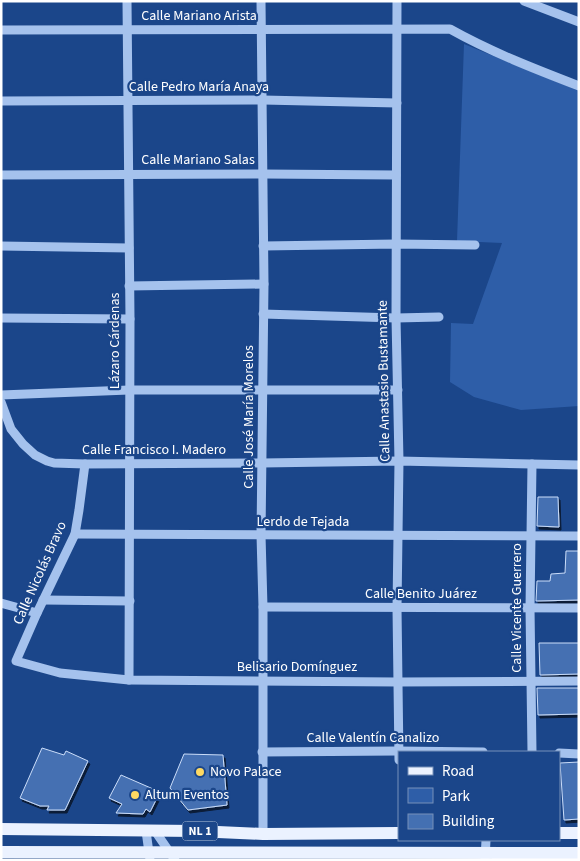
<svg xmlns="http://www.w3.org/2000/svg" width="580" height="861" font-family="'Source Sans 3',sans-serif">
<style>
.green{fill:#2e5ea8}
.building{fill:#4470b2;stroke:#cbddf9;filter:url(#shadow)}
.lines{fill:none;stroke-linecap:round;stroke-linejoin:round}
.minor{stroke:#a5c2ed;stroke-width:9}
.major{stroke:#ebf2ff;stroke-width:12}
.poi-dot{fill:#fed962;stroke:#1b468a;stroke-width:2}
.labels{text-anchor:middle;dominant-baseline:central;stroke-width:4.5;stroke-linejoin:round;paint-order:stroke}
.shield{fill:#1b468a;stroke:#bbc8dc;stroke-width:1}
.shield-label{font-size:12px;font-weight:bold;fill:#fff}
.street-label{font-size:14px;fill:#fff;stroke:#1b468a}
.poi-label{font-size:14px;fill:#fff;stroke:#1b468a;text-anchor:start}
</style>
<defs>
<filter id="shadow"><feDropShadow dx="2" dy="3" stdDeviation="0" flood-color="#0009"/></filter>
</defs>
<rect width="100%" height="100%" fill="#1b468a"/>
<polygon class="green" points="464,44 579,91 579,406 521,410 474,397 450,382 451,323 473,324 502,243 457,241"/>
<g class="building">
<polygon points="538,497 558,497 559,527 537,526"/>
<polygon points="566,551 579,551 579,600 536,601 537,581 550,581 551,574 565,573"/>
<polygon points="539,643 579,643 579,674 540,675"/>
<polygon points="537,688 579,688 579,714 538,715"/>
<polygon points="42,748 64,755 66,751 88,761 65,810 47,810 49,806 40,806 20,798"/>
<polygon points="184,754 223,755 227,805 188,810 170,788"/>
<polygon points="579,762 579,819 564,820 560,763"/>
<polygon points="121,775 160,792 150,812 146,809 143,814 116,813 122,804 109,798"/>
</g>
<g class="lines">
<g class="minor">
<polyline points="127,1 130,319 129,680"/>
<polyline points="261,1 264,284 261,535 263,607 263,834"/>
<polyline points="397,1 396,318 399,461 397,608 399,760"/>
<polyline points="524,1 579,22"/>
<path d="M1,30L450,29C491,52 535,69 579,86"/>
<polyline points="1,101 263,100 397,103"/>
<polyline points="1,175 263,174 396,175"/>
<polyline points="1,246 129,248"/>
<polyline points="263,246 396,244 475,245"/>
<polyline points="129,286 264,284"/>
<polyline points="263,314 396,318 439,317"/>
<polyline points="1,318 130,319"/>
<polyline points="1,395 129,390 398,390"/>
<polyline points="1,402 11,429 23,444 35,455 47,461 54,463 85,464 262,463 399,461 579,465"/>
<polyline points="85,464 79,510 75,534 37,613 16,661 60,673 129,680 398,682 579,681"/>
<polyline points="532,464 530,608 532,752"/>
<polyline points="75,534 579,536"/>
<polyline points="43,600 130,601"/>
<polyline points="1,603 37,613"/>
<polyline points="263,607 579,608"/>
<polyline points="262,752 398,751 483,752"/>
<polyline points="559,753 579,754"/>
<polyline points="146,831 150,860"/>
<polyline points="155,831 175,860"/>
<polyline points="485,860 486,840"/>
</g>
<g class="major">
<polyline points="1,829 196,831 263,834 399,833"/>
<polyline points="559,833 579,833"/>
<polyline points="1,852 579,853"/>
</g>
</g>
<g class="poi-dot">
<circle cx="200" cy="772" r="5"/>
<circle cx="135" cy="795" r="5"/>
</g>
<g class="labels">
<rect class="shield" x="182.5" y="821.5" width="35" height="19" rx="4"/>
<g class="shield-label">
<text x="200" y="831">NL 1</text>
</g>
<g class="street-label">
<text x="199" y="16">Calle Mariano Arista</text>
<text x="199" y="87">Calle Pedro María Anaya</text>
<text x="198" y="160">Calle Mariano Salas</text>
<text transform="translate(115 341) rotate(-90)">Lázaro Cárdenas</text>
<text transform="translate(384 381) rotate(-91)">Calle Anastasio Bustamante</text>
<text transform="translate(249 417) rotate(-90)">Calle José María Morelos</text>
<text x="154" y="450">Calle Francisco I. Madero</text>
<text x="303" y="522">Lerdo de Tejada</text>
<text transform="translate(40 573) rotate(-66)">Calle Nicolás Bravo</text>
<text x="421" y="594">Calle Benito Juárez</text>
<text transform="translate(517 608) rotate(-90)">Calle Vicente Guerrero</text>
<text x="297" y="667">Belisario Domínguez</text>
<text x="373" y="738">Calle Valentín Canalizo</text>
</g>
<g class="poi-label">
<text x="210" y="772">Novo Palace</text>
<text x="145" y="795">Altum Eventos</text>
</g>
</g>
<rect width="580" height="861" fill="none" stroke="#ffffff" stroke-width="5"/>
<rect x="398" y="751" width="162" height="90" fill="#1b468a" stroke="#7690b9"/>
<rect x="408" y="767" width="25" height="8" fill="#ebf2ff" stroke="#7690b9"/>
<text x="442" y="776" font-size="15" fill="#ffffff">Road</text>
<rect x="408" y="788" width="25" height="15" fill="#2e5ea8" stroke="#7690b9"/>
<text x="442" y="801" font-size="15" fill="#ffffff">Park</text>
<rect x="408" y="814" width="25" height="15" fill="#4470b2" stroke="#7690b9"/>
<text x="442" y="826" font-size="15" fill="#ffffff">Building</text>
</svg>
